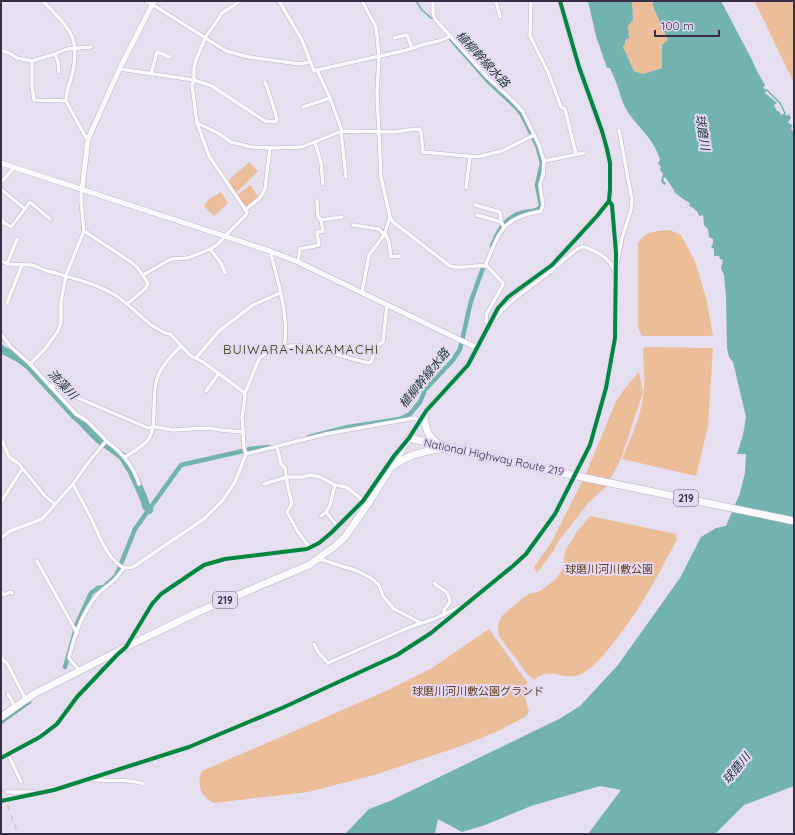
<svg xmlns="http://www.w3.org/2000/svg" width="795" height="835" font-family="Quicksand,'Noto Sans JP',sans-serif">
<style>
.green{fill:#ecbd99}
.water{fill:#72b2af}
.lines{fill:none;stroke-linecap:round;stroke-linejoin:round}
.stream{stroke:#72b2af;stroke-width:1.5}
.canal{stroke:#72b2af;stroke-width:4.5}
.river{stroke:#72b2af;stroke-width:8}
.street-casing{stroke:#bab1c5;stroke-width:4.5}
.secondary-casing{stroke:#bab1c5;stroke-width:6}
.highway-casing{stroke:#bab1c5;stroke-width:8}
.street{stroke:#fbfafd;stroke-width:3.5}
.secondary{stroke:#fbfafd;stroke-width:5}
.highway{stroke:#fbfafd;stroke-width:7}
.rail{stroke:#c7c5ca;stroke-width:1.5;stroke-dasharray:5 5;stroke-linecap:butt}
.cycleway-casing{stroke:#e5d9f5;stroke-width:6}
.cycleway{stroke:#00873e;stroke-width:4}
.labels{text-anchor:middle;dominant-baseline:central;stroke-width:4;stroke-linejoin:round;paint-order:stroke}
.shield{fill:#e5d9f5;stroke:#6c607b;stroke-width:1}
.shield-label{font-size:10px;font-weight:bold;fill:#382c47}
.street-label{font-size:11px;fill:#382c47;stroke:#e5d9f5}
.park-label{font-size:11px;fill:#633f1a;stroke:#e5d9f5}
.water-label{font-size:12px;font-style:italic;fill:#183531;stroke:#e5d9f5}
.quarter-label{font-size:13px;letter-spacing:1px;fill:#324109;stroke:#e5d9f5}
</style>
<rect width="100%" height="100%" fill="#e6dfef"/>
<g class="green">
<polygon points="632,1 652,1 654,9 668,40 662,45 662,68 643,74 634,71 623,47 625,44 624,40 629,38 628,26 633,20"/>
<polygon points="794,1 794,83 755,2"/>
<polygon points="249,162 258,171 235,194 227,182"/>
<polygon points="250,185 258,196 245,209 236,196"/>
<polygon points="221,192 228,203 214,216 204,206 209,199"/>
<path d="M670,230L681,235L695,261L706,298L713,336H642L638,328V243C647,230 655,232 670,230Z"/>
<path d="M645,347L713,348L708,426L696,476L622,459C632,436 643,412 644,387C645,374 643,361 643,349Z"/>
<polygon points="639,372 643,392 621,459 606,487 589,502 558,542 554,550 537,573 534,567 551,543 586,474 616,401 626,387"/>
<path d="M590,516L676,534L677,539C658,576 638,613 611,646C603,656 594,667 583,673C563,684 554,664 534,680L528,675L499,636L498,625L502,616L523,598L529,594L540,591L555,580L563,568L565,551L576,533Z"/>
<path d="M489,629L527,682L525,698L529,712L525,717L498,731L464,745L374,775L308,792L214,803C201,797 196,785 202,771L299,729L386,691L432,668Z"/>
</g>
<path class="water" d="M588,1H632L633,20L628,26L629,38L625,40V44L623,47L634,71L643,74L662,68V45L668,40L654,9L652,1H721L751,58L758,73L765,85L763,88L767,90L765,93L777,103L774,105L777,111H779L781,115L785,113L786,116L789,114L791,118L788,122L793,126L791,128L794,134V786L744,805L715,834H588L621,790L600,786L531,806L485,825L462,832L438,819L435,834H345L369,809L390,801L561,718L580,706L618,665L680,578L701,537L716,528L726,526L740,493L745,473L746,454H737L743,435L746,417L733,362L729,357L727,348L726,297L724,275L721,268L723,260L720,259L719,256H714V249L711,247L713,244V239L709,237L708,229L704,225L703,215L699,216C699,212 693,207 689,206L690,203C684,200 679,196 674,192V190L665,177L663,179L666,184L664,185L661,181L663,174L660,170L661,167L658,163L660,160C654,136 632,124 623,103C621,98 620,93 618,88C616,81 613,75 610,68H607L596,36Z"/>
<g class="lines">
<g class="stream">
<polyline points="416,1 422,10 431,18 433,18"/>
<polyline points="767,90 780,103 785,113"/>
</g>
<g class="canal">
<path d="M451,39L488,81L517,108L522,115L537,145L542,163L537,185L541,205L540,208C534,212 527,211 521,213C505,217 497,232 492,246"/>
<polyline points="309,437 348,427 400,419 410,414 420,402 425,390 453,360 460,349 471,301 483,268"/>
<polyline points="249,449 269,447"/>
<polyline points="76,626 91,593 98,588 104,587 116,576 135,529 181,465 243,451"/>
<polyline points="65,667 75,632"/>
<polyline points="1,722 29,702"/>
</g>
<g class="river">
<path d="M1,349L20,359L29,366L75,416C85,424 92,434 102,442"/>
<polyline points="107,445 122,456 132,472 144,499 146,506 149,510"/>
</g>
<g class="street-casing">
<g id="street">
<path d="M43,1C52,11 65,22 71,34C76,44 75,60 73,71C71,81 66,90 66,101L85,136L88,139"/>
<polyline points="146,1 155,6 226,51 249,57 300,64 310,62"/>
<polyline points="279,1 302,40 314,71 317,70 330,98 342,131"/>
<path d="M362,1L376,27L377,36L379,56L377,93L381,177L390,217L393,222L450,266C462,270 474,264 487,266"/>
<path d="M433,1V13L435,19L487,77L513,101L523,112L539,145L544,161L543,175L540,185L543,205L541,211C534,213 526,214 520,217C499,224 494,246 486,264L487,266L503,283V285L487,313L486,321L488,324"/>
<polyline points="496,1 500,17"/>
<polyline points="531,1 530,36 548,72 561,107 565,109 576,154"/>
<polyline points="394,38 407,35 412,48"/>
<polyline points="1,50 9,53 17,58 32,61"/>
<polyline points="55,54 32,61 32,86 34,100 66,101"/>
<polyline points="120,69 194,80 212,86 227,96 265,121 275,122 277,119 271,99 265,82"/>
<polyline points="317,70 407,50 425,44 439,41 451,36"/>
<polyline points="59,72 58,62 55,54 67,49 91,47"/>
<polyline points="151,74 157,52 170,57"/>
<polyline points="303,107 330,98"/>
<polyline points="197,123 218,133 231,142 251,147 275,148 302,147 342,131 394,132 416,129 420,130 421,132 423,152 477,157 502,151 534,135"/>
<polyline points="341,132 346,177"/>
<polyline points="315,142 321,163 323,184"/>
<polyline points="544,161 584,153"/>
<polyline points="1,182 15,167"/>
<polyline points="466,188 470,157"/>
<polyline points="1,189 25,209 11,227 3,222"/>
<polyline points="317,200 318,217 321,220"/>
<polyline points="475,205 500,212 501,222 504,227"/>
<polyline points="25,209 30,202 50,219"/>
<polyline points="245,210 260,198 265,189 270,148"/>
<polyline points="477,215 501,222"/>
<polyline points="1,219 3,222 1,225"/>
<polyline points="353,225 379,229 384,235"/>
<polyline points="84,231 131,262 137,267 148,283 146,288 127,304 151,325 165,333 170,334 191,356 203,362 245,393"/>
<polyline points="385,233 389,242 391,257 400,256"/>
<polyline points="210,249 221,263 225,273"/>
<path d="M270,251C277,277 290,320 284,346"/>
<path d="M1,261C13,267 18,264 31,265C37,266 42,270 48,271C75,279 106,285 127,304"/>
<polyline points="298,262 300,249 319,245 317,232 323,231 321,220 342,217"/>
<polyline points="7,264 17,239"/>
<polyline points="617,264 622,238 631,210 632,200 619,130"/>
<polyline points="143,275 171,259 188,258 210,249 217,245 230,231 246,215 247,212 209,156 197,123 192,85 194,80 194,68 196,60 206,36 213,27 222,13 240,1"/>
<polyline points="362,292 369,255 384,235 390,217"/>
<polyline points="7,303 22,265"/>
<path d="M494,320C509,300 530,288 550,272C560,264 570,253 581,247H585C598,253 608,256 614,270"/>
<polyline points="1,334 10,346 30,364 76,414 87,421 105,439 106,441 88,463 73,484 42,519 10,531 1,538"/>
<polyline points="196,358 219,331 253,305 280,293"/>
<polyline points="30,364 45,349 58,331 61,322 61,302 66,275 84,231 81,201 81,194 82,190"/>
<polyline points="50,386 52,385 57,386 71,395 148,428 156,427 173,430 208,428 221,430 243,432"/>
<polyline points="206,391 219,373"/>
<polyline points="1,438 9,457 19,464 45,496 55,504"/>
<path d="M106,441C122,452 133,465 139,484"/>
<polyline points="277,447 281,464 285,468 288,488 292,503 287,512 298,532 310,548"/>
<polyline points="246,454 326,434 415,418 419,420"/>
<path d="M125,457C133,452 142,447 148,440C158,427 151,396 157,379C161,366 171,356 181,346"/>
<path d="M73,484C79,496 86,508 92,520C100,537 107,559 124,568L133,567L204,519L223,500L235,482L246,454L244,448L242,417L244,405L245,393L259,359C269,348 294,343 309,347C329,351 348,359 369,363L371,362L377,346L383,342L387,305"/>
<polyline points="264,484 287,477 302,477 311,475 320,477 335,485 346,487 363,500"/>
<polyline points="1,502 22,469"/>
<polyline points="326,512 330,505 335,485"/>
<polyline points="321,516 326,512 338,527"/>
<polyline points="319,559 355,570 371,578 379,585 383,596 394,609 421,623"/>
<polyline points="37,561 77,633"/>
<path d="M434,583C442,591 448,588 450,602L444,610V615"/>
<polyline points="1,591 4,595 10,592 12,593"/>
<polyline points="314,644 318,652 328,663 410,627 434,619 461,606"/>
<path d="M127,646L152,604L161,594L204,565L225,559L307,549C334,537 358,508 375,484C382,473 389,461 398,451"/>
<polyline points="1,656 3,660 7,663 26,700"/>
<path d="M79,670L69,658C74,636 83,611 98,594C102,589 108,586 112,582C117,578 120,573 124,568"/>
<polyline points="8,694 15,707"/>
<polyline points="8,754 21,782"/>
<polyline points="1,758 40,737 57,724 77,697 118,654"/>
<path d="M88,779C106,782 127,778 144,784"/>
<polyline points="7,792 34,792 36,794"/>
<polyline points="1,801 54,790 189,747 282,708 397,655 431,633 513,566 526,554 555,514 590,445 606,388 615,338 616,253 612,205 609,201"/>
</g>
</g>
<g class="secondary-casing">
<g id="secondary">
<polyline points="1,163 270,251 298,262 477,348"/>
<polyline points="82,190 88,139 120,68 154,1"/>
<polyline points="409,438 426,411 468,365 498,308 508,297 552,265 597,216 609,201 610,189 610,163 607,149 602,131 579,67 560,1"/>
</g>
</g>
<g class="highway-casing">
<g id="highway">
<path d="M424,414C425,427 427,437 439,444"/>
<path d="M395,465C411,453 425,452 444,448"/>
<polyline points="1,717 34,694 134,643 198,612 309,565 334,547 345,537 370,501 409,438 533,467 794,521"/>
</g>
</g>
<use href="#street" class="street"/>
<use href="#secondary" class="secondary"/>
<use href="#highway" class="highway"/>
<polyline class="rail" points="1,787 18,834"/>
<g class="cycleway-casing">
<g id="cycleway">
<polyline points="1,758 40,737 57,724 77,697 117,655 126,647 152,604 161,594 204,565 225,559 307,549 319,543 331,533 363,501 394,456 409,438 426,411 468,365 498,308 508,297 552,265 597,216 609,201 610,189 610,163 607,149 602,131 579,67 560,1"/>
<polyline points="1,801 54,790 189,747 282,708 397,655 431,633 513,566 526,554 555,514 590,445 606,388 615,338 616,253 612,205 609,201"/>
</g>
</g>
<use href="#cycleway" class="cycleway"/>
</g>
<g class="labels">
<g class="shield">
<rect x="674" y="490" width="24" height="16" rx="3"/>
<rect x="213" y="592" width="24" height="16" rx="3"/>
</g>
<g class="shield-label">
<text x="686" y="498">219</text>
<text x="225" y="600">219</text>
</g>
<g class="street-label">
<text transform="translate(494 457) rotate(12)">National Highway Route 219</text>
</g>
<g class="park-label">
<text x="609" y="569">球磨川河川敷公園</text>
<text x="478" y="691">球磨川河川敷公園グランド</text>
</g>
<g class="water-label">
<text transform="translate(483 59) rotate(47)">植柳幹線水路</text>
<text transform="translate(703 132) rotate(81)">球磨川</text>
<text transform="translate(424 378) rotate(-51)">植柳幹線水路</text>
<text transform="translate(63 384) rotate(46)">流藻川</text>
<text transform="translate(736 768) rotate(-51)">球磨川</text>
</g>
<g class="quarter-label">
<text x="301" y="349">BUIWARA-NAKAMACHI</text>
</g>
</g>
<rect width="795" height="835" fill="none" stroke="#382c47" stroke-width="4"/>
<path d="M655 30v6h64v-6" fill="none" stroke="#382c47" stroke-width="2"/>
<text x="661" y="30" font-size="12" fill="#382c47" stroke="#e5d9f5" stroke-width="3" paint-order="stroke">100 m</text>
</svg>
